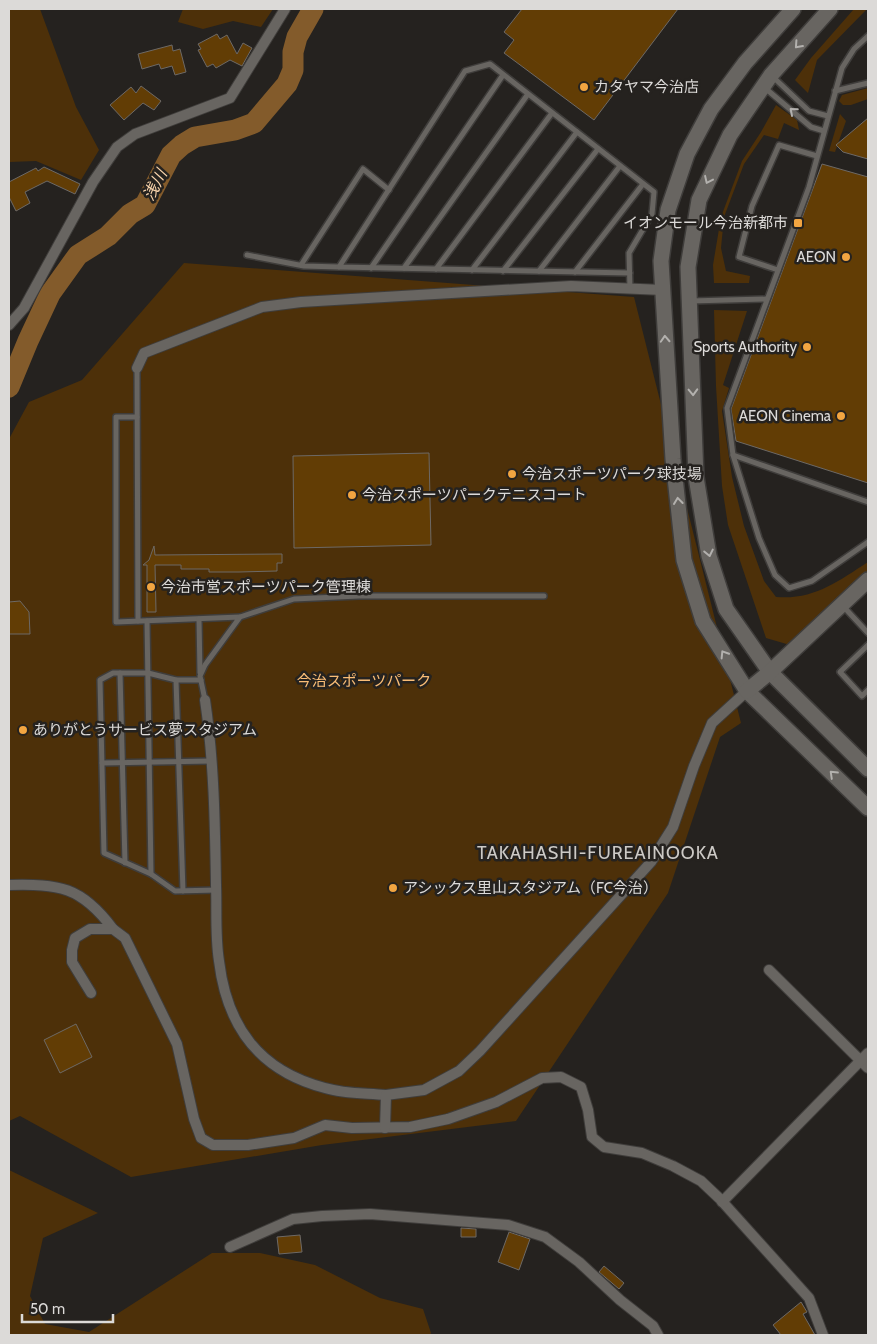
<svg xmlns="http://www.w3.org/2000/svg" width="877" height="1344" font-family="Cabin,'Noto Sans JP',sans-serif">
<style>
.green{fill:#4d3009}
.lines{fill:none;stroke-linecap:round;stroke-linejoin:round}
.river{stroke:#835b2b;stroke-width:21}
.building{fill:#623d05;stroke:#6d6966}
.lane-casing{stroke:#3f3d3b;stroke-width:8}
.street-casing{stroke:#3f3d3b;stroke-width:12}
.secondary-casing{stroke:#3f3d3b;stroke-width:18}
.lane{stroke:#686561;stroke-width:5}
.street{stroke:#686561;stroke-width:10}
.secondary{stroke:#686561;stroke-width:15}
.oneway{stroke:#b3b1ae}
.poi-dot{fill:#f2a541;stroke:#25221f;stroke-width:2}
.labels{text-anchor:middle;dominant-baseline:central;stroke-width:5;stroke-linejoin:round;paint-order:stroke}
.poi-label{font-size:15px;fill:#dcdad8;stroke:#25221f;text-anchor:start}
.park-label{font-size:15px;fill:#fabd76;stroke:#25221f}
.water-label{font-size:16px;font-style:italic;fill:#fad5ad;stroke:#25221f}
.quarter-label{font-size:18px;letter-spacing:1px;fill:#cdcac6;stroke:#25221f}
</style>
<rect width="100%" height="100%" fill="#25221f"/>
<g class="green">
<polygon points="9,9 40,9 76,107 99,150 81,180 36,161 9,162"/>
<polygon points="183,9 273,9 261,27 233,21 203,29 178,22"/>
<polygon points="854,9 867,9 817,60 808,93 795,80 811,58"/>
<polygon points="868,88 868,99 851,105 843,105 839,101 842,95"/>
<polygon points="776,105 797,120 799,130 784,123 778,139 764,135 744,164 724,217 721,248 726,271 750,276 749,283 714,283 713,265 721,217 742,161 761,132"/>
<polygon points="840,114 846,121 835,152 829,151"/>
<polygon points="184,263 634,297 741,723 720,737 668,893 516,1121 322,1145 131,1177 20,1116 9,1121 9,439 29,402 82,380"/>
<path d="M714,310L747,311L723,385L729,388L722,411L732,477L744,526L764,581L776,597C814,600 837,582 868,562V574L790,645L766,638L728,525L722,486L716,386Z"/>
<polygon points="9,1170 98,1213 43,1238 30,1296 45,1324 89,1332 212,1253 260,1253 315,1265 380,1298 423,1309 431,1333 430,1335 9,1335"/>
</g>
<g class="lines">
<polyline class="river" points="9,387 28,341 50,294 78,255 108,236 130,214 145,205 171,155 182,145 195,137 235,130 254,123 287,84 293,70 293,52 297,37 313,9"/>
</g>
<g class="building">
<polygon points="522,9 678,9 594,120 504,53 514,40 504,32"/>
<polygon points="217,34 220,39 227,35 237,54 243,43 252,48 242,66 230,60 216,68 213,64 207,67 198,50 201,49 198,44"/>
<polygon points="172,45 173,51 180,49 186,72 175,75 172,66 161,69 159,64 142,69 138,54"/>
<polygon points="141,86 161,101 154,110 143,103 124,120 110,105 131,87 136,93"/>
<polygon points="868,118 868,159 843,152 836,145"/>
<polygon points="822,164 868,177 868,483 736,441 731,409"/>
<polygon points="44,167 80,184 75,194 47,181 25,192 30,203 16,211 9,197 9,182 36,168 38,171"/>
<polygon points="429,453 431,545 294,548 293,456"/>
<polygon points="154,546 155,555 282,554 282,563 277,563 277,571 239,572 209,572 209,569 181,569 181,565 155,565 156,612 147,612 147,565 143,565 149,560"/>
<polygon points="20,601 29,612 30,634 9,634 9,602"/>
<polygon points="76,1024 92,1057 60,1073 44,1040"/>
<polygon points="461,1228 476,1229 476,1237 461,1237"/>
<polygon points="509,1232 530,1239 519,1270 498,1262"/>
<polygon points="300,1235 302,1252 279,1254 277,1237"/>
<polygon points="604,1266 624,1283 619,1289 599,1272"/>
<polygon points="801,1302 807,1312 803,1314 815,1335 781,1335 773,1325"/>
</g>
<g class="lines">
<g class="lane-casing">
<g id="lane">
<polyline points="868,36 854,49 842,68 809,187 727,408 733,455 759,538 775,575 789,588 812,581 868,542"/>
<polyline points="771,75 809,111 828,116"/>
<polyline points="765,88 811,127 824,131"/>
<polyline points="835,91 868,83"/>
<polyline points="247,255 304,266 339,267"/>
<polyline points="301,265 363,169 389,190"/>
<polyline points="371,268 503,75"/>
<polyline points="404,268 528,94"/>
<polyline points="436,269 552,113"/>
<polyline points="472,270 577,132"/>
<polyline points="778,270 739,257 752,206 779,145 817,156"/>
<polyline points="503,271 598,149"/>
<polyline points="539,271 620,166"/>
<polyline points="575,272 643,184"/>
<polyline points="630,273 339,267 465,71 490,64 654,192 652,214 629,253 630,289"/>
<polyline points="690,301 767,299"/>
<polyline points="137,368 138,621"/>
<polyline points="137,417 116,417 116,622 240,617 205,665 200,676 205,700"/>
<polyline points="733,455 868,502"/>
<polyline points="842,605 868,633"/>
<polyline points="240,617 294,599 359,596 544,596"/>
<polyline points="199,619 200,673"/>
<polyline points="147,621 151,874 175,891 217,890"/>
<polyline points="868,645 840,672 862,696 868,690"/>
<polyline points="120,673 125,863"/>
<polyline points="176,680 183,891"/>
<polyline points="102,763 211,761"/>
<polyline points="151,874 104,853 100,680 113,673 148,673 176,680 201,680"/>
</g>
</g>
<g class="street-casing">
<g id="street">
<polyline points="9,325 24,308 93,182 117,147 135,134 230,98 285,9"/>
<polyline points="137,368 144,353 262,307 301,302 571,286 663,290"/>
<path d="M205,700C214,761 215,823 216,885C217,910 215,936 219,961C227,1027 259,1071 325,1088C345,1094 365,1093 386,1095"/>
<path d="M9,885C59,884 81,886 113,929"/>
<polyline points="769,970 868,1068"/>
<polyline points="91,993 72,962 72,950 75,938 90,929 113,929 125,938 177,1044 194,1119 201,1138 213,1145 248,1145 294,1138 325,1125 352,1128 410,1127 448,1119 496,1102 542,1078 561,1077 581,1087 588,1110 592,1137 604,1147 642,1153 673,1166 701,1181 720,1199 809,1298 823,1335"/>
<polyline points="385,1128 386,1095 424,1090 459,1071 480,1051 651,862 673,827 694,766 712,723 747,691"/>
<polyline points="722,1202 868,1053"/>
<polyline points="230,1247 293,1219 322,1216 370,1214 508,1225 545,1237 579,1262 620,1300 653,1326 658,1335"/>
</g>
</g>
<g class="secondary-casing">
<g id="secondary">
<polyline points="793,9 745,63 711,109 687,154 668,210 661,261 673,459 684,560 703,621 747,691 868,808"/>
<polyline points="830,9 771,75 730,135 699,200 688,267 696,477 709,556 726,609 770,672 868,769"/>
<polyline points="747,691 770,672 868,580"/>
</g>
</g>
<use href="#lane" class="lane"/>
<use href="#street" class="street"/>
<use href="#secondary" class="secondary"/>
</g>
<defs><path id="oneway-chevron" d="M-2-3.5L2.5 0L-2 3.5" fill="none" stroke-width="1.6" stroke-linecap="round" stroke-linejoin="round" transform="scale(1.25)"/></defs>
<g class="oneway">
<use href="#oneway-chevron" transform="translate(798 45) rotate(132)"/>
<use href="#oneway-chevron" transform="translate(793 111) rotate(-139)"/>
<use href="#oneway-chevron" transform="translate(708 180) rotate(115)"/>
<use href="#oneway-chevron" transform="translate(665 339) rotate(-93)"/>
<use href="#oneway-chevron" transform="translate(693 392) rotate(88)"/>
<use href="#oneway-chevron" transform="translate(678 501) rotate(-97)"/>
<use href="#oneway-chevron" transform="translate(709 553) rotate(78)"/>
<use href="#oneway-chevron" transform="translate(724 654) rotate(-122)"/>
<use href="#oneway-chevron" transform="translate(833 774) rotate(-136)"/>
</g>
<g class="poi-dot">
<circle cx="584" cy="87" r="5"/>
<rect x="793" y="218" width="10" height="10" rx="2.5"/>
<circle cx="846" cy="257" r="5"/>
<circle cx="807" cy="347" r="5"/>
<circle cx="841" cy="416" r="5"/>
<circle cx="512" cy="474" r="5"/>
<circle cx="352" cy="495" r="5"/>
<circle cx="151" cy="587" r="5"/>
<circle cx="23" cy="730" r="5"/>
<circle cx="393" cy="888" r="5"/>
</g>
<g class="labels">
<g class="poi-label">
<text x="594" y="87">カタヤマ今治店</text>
<text x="788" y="223" text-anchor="end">イオンモール今治新都市</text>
<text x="836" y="257" text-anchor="end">AEON</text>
<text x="797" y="347" text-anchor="end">Sports Authority</text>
<text x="831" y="416" text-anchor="end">AEON Cinema</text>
<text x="522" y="474">今治スポーツパーク球技場</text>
<text x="362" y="495">今治スポーツパークテニスコート</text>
<text x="161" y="587">今治市営スポーツパーク管理棟</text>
<text x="33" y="730">ありがとうサービス夢スタジアム</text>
<text x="403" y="888">アシックス里山スタジアム（FC今治）</text>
</g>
<g class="park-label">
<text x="364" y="681">今治スポーツパーク</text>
</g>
<g class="water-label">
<text transform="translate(155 185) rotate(-62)">浅川</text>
</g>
<g class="quarter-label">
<text x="598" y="853">TAKAHASHI-FUREAINOOKA</text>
</g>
</g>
<rect width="877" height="1344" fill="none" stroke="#dcdad8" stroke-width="20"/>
<path d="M22 1314v8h91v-8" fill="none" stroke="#dcdad8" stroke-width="2.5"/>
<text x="30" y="1314" font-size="15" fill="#dcdad8" stroke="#25221f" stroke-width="4" paint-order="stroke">50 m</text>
</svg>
